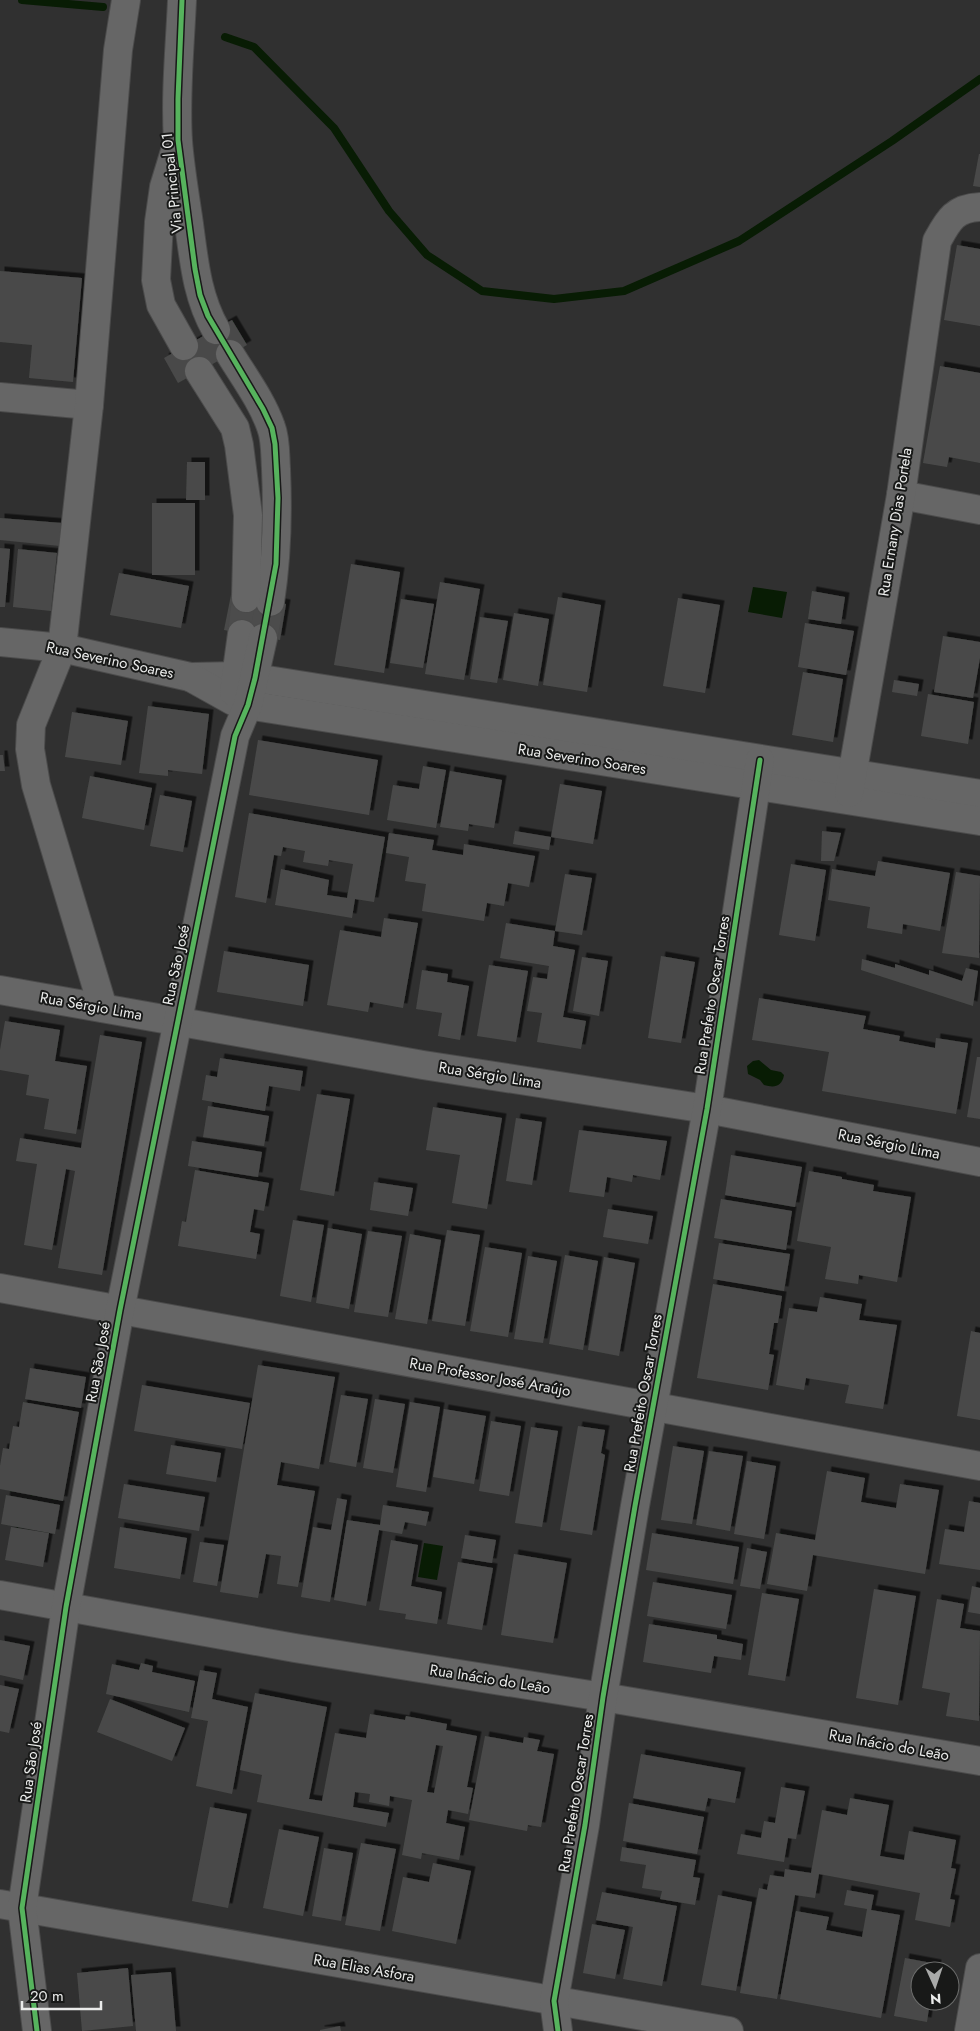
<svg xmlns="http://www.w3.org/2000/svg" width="980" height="2031" font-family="Jost,sans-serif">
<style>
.water{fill:#081c04}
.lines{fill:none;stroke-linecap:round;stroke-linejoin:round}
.stream{stroke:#081c04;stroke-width:8}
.building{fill:#494a49;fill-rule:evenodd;filter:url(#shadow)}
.minor-tunnel{stroke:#4c4c4c;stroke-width:28;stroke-dasharray:28 14;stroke-linecap:butt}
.minor-casing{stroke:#4b4b4b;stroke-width:30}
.minor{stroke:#666;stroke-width:28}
.cycleway-casing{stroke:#181918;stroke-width:8}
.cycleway{stroke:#56b35d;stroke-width:5}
.labels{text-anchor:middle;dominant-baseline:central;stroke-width:4;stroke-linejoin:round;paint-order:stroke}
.street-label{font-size:15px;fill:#eaebea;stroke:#181918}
</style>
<defs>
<filter id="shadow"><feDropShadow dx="4.5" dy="-4.5" stdDeviation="0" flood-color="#0009"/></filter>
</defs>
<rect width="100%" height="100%" fill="#303030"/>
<g class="water">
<polygon points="753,587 787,592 782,618 748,612"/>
<path d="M759,1060L771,1070L781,1072L784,1075C782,1087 774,1088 764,1085L760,1080L748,1074L747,1066L753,1061Z"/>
<polygon points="424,1543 443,1546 437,1580 418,1577"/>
</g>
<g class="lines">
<g class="stream">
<polyline points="22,0 103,7"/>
<polyline points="225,37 254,47 334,128 389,211 427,255 482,291 554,299 624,291 739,241 892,141 980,79"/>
</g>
</g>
<g class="building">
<polygon points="979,154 980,154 980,187 973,186"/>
<polygon points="957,245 980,249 980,326 944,320"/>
<polygon points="0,271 82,278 73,382 29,378 32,345 0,342"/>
<polygon points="232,320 247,345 178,383 164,358"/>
<polygon points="940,366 980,373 980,463 949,457 947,467 923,463"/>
<polygon points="187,462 205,462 205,500 186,500"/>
<rect x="152" y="503" width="43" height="72"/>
<polygon points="0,518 62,523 60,546 0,540"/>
<polygon points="0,548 10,549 5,607 0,607"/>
<polygon points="18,549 57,553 51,611 13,607"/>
<polygon points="351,564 400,572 384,673 334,665"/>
<polygon points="119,573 189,586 181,628 110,615"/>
<polygon points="440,582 480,589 464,680 425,674"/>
<polygon points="812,591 845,597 841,624 808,619"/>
<polygon points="231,595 286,604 280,640 224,630"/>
<polygon points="558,597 601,605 587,692 543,685"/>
<polygon points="678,598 720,605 705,693 663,686"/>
<polygon points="401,599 434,604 423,668 390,663"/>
<polygon points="514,613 549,619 538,686 503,680"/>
<polygon points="480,617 508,621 497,683 470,679"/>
<polygon points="805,623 854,631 846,675 798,667"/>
<polygon points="943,636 980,642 980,658 973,698 934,692"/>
<polygon points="803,672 843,679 833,742 792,735"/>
<polygon points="894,680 919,684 917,696 892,692"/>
<polygon points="928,694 974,702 968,744 921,736"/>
<polygon points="148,706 209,714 202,774 168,770 168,776 139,773"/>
<polygon points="72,712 128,721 121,765 65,757"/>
<polygon points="258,740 378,760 369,815 249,795"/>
<polygon points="0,755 3,755 5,771 0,771"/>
<polygon points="423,766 446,770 436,828 387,820 393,785 419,789"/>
<polygon points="450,771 502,780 494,828 469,824 468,831 440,827"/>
<polygon points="90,776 152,788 144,830 82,818"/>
<polygon points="560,784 602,791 593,844 551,837"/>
<polygon points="160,795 192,801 183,852 150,846"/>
<polygon points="249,813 385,837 374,902 355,899 352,918 275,905 281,869 329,880 327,895 347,898 353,864 329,860 328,866 303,862 305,851 283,847 281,856 274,855 266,903 235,897"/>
<polygon points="515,831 551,837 549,850 513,844"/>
<polygon points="822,831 841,833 834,861 821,861"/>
<polygon points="389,833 434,840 432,850 463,855 464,844 535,856 529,887 508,883 504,906 487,903 484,921 422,911 426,884 405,881 409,857 386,853"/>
<polygon points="878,861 950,873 940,931 903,924 902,934 867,928 870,907 828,900 832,869 875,876"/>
<polygon points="791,864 826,870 815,941 779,935"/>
<polygon points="956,872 980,876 979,958 942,953"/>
<polygon points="565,874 592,878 582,935 555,931 553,946 575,950 563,1017 586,1021 581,1049 537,1042 542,1013 527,1011 533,977 547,979 549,966 500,958 506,923 555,931"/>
<polygon points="384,918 418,923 403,1008 370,1002 368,1012 327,1005 340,930 381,937"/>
<polygon points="224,951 309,965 303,1006 217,992"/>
<polygon points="661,956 695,962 681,1043 648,1038"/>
<polygon points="582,957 608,961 599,1016 573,1011"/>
<polygon points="862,959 895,968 895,964 929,975 929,970 962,981 966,968 978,971 973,1006 861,970"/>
<polygon points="489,965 528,971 516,1042 477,1036"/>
<polygon points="422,970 448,974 447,982 469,986 460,1040 438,1036 442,1013 416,1009"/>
<polygon points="759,998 866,1016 863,1029 900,1036 899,1041 935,1048 936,1038 968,1043 956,1114 822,1091 829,1052 752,1040"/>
<polygon points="5,1021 60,1030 55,1061 87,1066 76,1134 44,1129 49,1099 26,1095 29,1075 0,1070 0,1050"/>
<polygon points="100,1035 142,1042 102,1275 58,1268 75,1171 66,1169 52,1250 24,1245 37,1164 16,1161 20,1138 81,1148"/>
<polygon points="977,1057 980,1057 980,1119 967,1117"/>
<polygon points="220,1058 303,1071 300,1091 269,1086 265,1111 202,1100 206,1075 217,1077"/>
<polygon points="317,1094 350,1099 334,1196 300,1190"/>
<polygon points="208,1106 269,1116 264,1146 203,1137"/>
<polygon points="433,1107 502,1118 487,1209 452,1203 460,1155 426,1150"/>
<polygon points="516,1118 542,1122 532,1185 506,1181"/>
<polygon points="579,1130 667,1141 660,1180 633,1175 632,1182 607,1177 604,1197 569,1192"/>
<polygon points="192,1141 262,1152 258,1177 188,1166"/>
<polygon points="731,1155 802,1167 795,1207 725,1195"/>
<polygon points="195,1170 269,1183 264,1211 254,1209 250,1232 260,1234 256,1259 178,1246 182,1221 186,1222"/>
<polygon points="809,1171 842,1177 842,1179 874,1185 873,1191 911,1197 897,1282 859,1275 858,1284 825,1279 831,1247 797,1241"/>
<polygon points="374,1182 413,1188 408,1216 370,1210"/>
<polygon points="721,1199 792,1211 786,1250 714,1238"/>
<polygon points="608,1209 653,1216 648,1244 603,1237"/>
<polygon points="293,1220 324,1225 311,1302 280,1296"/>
<polygon points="328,1228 362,1234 349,1309 316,1303"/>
<polygon points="447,1230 480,1235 465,1326 432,1321"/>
<polygon points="368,1231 402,1236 388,1317 354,1312"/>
<polygon points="410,1234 441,1240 427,1324 395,1319"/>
<polygon points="719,1243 790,1254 784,1291 713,1279"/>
<polygon points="485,1247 522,1253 508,1337 470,1331"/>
<polygon points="565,1255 598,1261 583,1350 549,1344"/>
<polygon points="528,1256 557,1261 543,1343 514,1339"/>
<polygon points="604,1257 635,1263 619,1356 588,1350"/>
<polygon points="713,1284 782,1296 778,1323 774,1323 769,1354 774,1355 768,1390 697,1378"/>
<polygon points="820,1297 862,1304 859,1320 897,1325 883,1409 845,1403 849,1385 806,1378 804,1390 776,1385 789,1308 817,1312"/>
<polygon points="971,1331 980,1333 980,1420 957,1416"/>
<polygon points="258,1365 335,1377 319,1469 281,1462 277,1485 315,1491 298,1587 277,1584 281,1556 266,1554 258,1598 220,1592"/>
<polygon points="30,1368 86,1377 81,1408 25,1399"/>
<polygon points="142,1385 250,1403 242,1449 134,1431"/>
<polygon points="341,1395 368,1399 356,1467 329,1462"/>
<polygon points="375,1399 405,1404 393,1473 363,1468"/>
<polygon points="23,1402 79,1412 63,1501 0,1489 0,1466 3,1448 9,1449 13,1426 19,1427"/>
<polygon points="410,1402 440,1407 426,1492 396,1487"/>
<polygon points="444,1409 486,1416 474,1484 433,1477"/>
<polygon points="491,1421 521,1426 509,1496 479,1491"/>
<polygon points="578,1426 605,1430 601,1453 605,1455 592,1535 560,1530"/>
<polygon points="531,1427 558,1431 542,1527 515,1523"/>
<polygon points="171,1445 221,1453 216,1482 166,1474"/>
<polygon points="673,1446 704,1451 692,1524 661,1520"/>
<polygon points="709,1451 743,1456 730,1531 696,1525"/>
<polygon points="747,1461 776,1466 764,1539 734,1534"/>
<polygon points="827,1471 865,1478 861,1502 896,1508 900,1484 939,1490 925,1574 813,1555 807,1591 767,1584 776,1533 815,1540"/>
<polygon points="124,1484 205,1497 199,1531 118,1518"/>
<polygon points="6,1495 60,1505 55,1534 1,1524"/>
<polygon points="337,1498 347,1500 330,1602 301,1597 313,1527 331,1530"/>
<polygon points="969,1501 980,1503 980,1570 939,1564 945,1529 964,1532"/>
<polygon points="383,1505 429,1512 426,1526 405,1522 402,1534 379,1530 366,1606 334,1600 347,1520 380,1525"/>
<polygon points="11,1527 49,1533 43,1567 5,1560"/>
<polygon points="120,1527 187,1538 180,1579 114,1568"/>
<polygon points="652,1533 739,1547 733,1584 646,1570"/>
<polygon points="465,1535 496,1540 492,1563 461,1558"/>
<polygon points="391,1540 418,1545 411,1586 442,1592 437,1624 405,1619 406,1614 379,1610"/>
<polygon points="200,1542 224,1545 217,1586 193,1582"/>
<polygon points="747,1548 767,1552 760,1589 740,1586"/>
<polygon points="514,1554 567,1563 553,1643 501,1635"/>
<polygon points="458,1562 493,1568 482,1630 447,1624"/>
<polygon points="653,1582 732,1595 726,1629 647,1616"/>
<polygon points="972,1586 980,1588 980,1614 968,1612"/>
<polygon points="874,1589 916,1596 898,1705 856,1698"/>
<polygon points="762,1593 799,1599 785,1681 748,1675"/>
<polygon points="937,1599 964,1604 960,1628 980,1631 979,1721 946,1716 950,1693 922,1688"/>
<polygon points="649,1624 717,1635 717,1639 743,1644 741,1660 714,1656 711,1673 643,1662"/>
<polygon points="0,1640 30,1646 23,1680 0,1675"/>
<polygon points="141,1663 153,1666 152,1672 195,1681 189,1712 106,1694 112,1664 139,1670"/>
<polygon points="200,1670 217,1673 212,1699 248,1707 232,1794 196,1786 208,1721 191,1718"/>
<polygon points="0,1685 19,1689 9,1733 0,1731"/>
<path d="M255,1693L327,1707L309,1799L322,1801L335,1733L366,1738L370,1714L405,1720L406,1716L447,1724L446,1730L477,1736L467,1787L473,1788L468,1814L448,1810L446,1823L465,1827L459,1860L422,1853L421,1859L402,1855L412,1800L390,1796L389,1806L369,1802L370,1794L355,1792L353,1807L389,1813L386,1827L257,1802L262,1775L240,1770ZM436,1745L443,1746L434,1793L427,1792Z"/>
<polygon points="110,1699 185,1728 172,1761 97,1732"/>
<polygon points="485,1736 523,1743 524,1737 540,1740 537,1751 554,1754 541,1827 528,1825 527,1831 469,1820"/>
<polygon points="641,1754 741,1772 735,1803 708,1798 705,1811 633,1798"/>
<polygon points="781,1787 805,1791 796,1839 788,1838 784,1862 737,1854 741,1834 761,1838 764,1821 775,1823"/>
<polygon points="850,1798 889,1805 880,1856 904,1860 909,1831 956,1840 951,1868 956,1869 950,1899 955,1900 950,1927 915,1920 920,1893 819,1874 815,1898 795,1895 777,1999 740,1993 759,1888 767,1890 770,1875 784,1877 785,1869 811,1873 822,1810 847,1815"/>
<polygon points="629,1803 704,1817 697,1854 623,1841"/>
<polygon points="210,1807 247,1814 228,1908 192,1901"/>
<polygon points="279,1829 319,1837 303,1916 263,1908"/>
<polygon points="361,1843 396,1849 380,1931 345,1925"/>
<polygon points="622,1847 696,1860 693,1877 700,1878 695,1905 660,1899 662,1891 642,1888 646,1865 620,1861"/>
<polygon points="324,1848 353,1853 341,1921 312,1916"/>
<polygon points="433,1863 471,1871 456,1944 392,1931 403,1877 429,1882"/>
<polygon points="847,1890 874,1895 871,1910 900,1915 881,2018 780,1999 796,1911 829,1917 826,1930 862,1937 867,1909 844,1905"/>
<polygon points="602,1892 677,1906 662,1986 623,1979 633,1927 596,1920"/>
<polygon points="718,1895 752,1902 736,1991 701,1985"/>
<polygon points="592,1924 625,1930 615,1979 583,1973"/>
<polygon points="905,1958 937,1964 936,1971 920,1971 920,2001 930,2001 927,2022 894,2016"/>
<polygon points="128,1968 133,2026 82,2031 77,1973"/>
<polygon points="171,1972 176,2031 136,2031 131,1975"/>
<polygon points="340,2026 341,2031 320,2031 320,2030"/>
</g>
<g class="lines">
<g class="minor-tunnel">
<polyline points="242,634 246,598"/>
<polyline points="263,638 270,602"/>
</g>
<g class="minor-casing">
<g id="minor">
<path d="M182,0C180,46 175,94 178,141C180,168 185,196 189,224C194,261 197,297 216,330"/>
<polyline points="175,151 164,187 159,222 156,280 161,305 184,346"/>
<path d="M230,354C244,377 262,401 271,427C276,440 275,455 276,469C278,514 277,557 270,602"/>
<polyline points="199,371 235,428 239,445 248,515 246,598"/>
<polyline points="0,397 89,405"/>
<polyline points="901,495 980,510"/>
<polyline points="0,642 62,648 190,677 237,676 255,678 980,794"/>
<polyline points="190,677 233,701 248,705 980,821"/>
<polyline points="234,692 242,634"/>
<path d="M849,793L901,495L937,241C948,221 954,208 980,207"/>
<polyline points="0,990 423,1065 707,1109 980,1162"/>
<polyline points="103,1008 36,785 30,749 31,725 62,648 89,405 118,50 126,0"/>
<polyline points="0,1288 980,1466"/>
<polyline points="0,1595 295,1648 603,1697 980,1761"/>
<polyline points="0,1904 729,2031"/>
<polyline points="37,2031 22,1908 66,1607 120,1310 235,736 248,705 263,638"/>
<polyline points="558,2031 554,2001 585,1825 603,1697 635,1506 707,1109 760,760"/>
<polyline points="969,2031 980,1968"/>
</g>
</g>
<use href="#minor" class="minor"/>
<g class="cycleway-casing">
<g id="cycleway">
<polyline points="37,2031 22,1908 66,1607 120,1310 235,736 248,705 255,678 276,564 278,498 275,444 272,428 263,409 208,316 200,295 195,269 178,140 178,99 182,0"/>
<polyline points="558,2031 554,2001 585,1825 603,1697 635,1506 707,1109 760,760"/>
</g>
</g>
<use href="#cycleway" class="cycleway"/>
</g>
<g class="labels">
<g class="street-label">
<text transform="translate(172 183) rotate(-96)">Via Principal 01</text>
<text transform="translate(895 522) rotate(-81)">Rua Ernany Dias Portela</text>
<text transform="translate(110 660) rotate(12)">Rua Severino Soares</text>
<text transform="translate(582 759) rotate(9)">Rua Severino Soares</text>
<text transform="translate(176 965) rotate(-78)">Rua São José</text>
<text transform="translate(712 995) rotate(-81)">Rua Prefeito Oscar Torres</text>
<text transform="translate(91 1006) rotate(10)">Rua Sérgio Lima</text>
<text transform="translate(490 1075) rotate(9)">Rua Sérgio Lima</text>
<text transform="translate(889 1144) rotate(11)">Rua Sérgio Lima</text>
<text transform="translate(98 1362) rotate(-80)">Rua São José</text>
<text transform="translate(490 1377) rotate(10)">Rua Professor José Araújo</text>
<text transform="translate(643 1393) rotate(-80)">Rua Prefeito Oscar Torres</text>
<text transform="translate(490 1679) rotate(9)">Rua Inácio do Leão</text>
<text transform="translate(889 1745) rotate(10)">Rua Inácio do Leão</text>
<text transform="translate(31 1762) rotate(-82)">Rua São José</text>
<text transform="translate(576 1793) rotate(-81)">Rua Prefeito Oscar Torres</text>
<text transform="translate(364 1968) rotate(10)">Rua Elias Asfora</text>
</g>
</g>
<g transform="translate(935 1986) rotate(177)"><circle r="24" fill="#181918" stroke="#6c6d6c"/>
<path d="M0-4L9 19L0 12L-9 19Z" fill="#a9aaa9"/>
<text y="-8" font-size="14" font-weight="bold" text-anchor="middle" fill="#eaebea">N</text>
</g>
<path d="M22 2001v8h79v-8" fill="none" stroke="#eaebea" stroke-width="2.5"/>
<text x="30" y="2001" font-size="15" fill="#eaebea" stroke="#181918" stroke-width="4" paint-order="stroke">20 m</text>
</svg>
